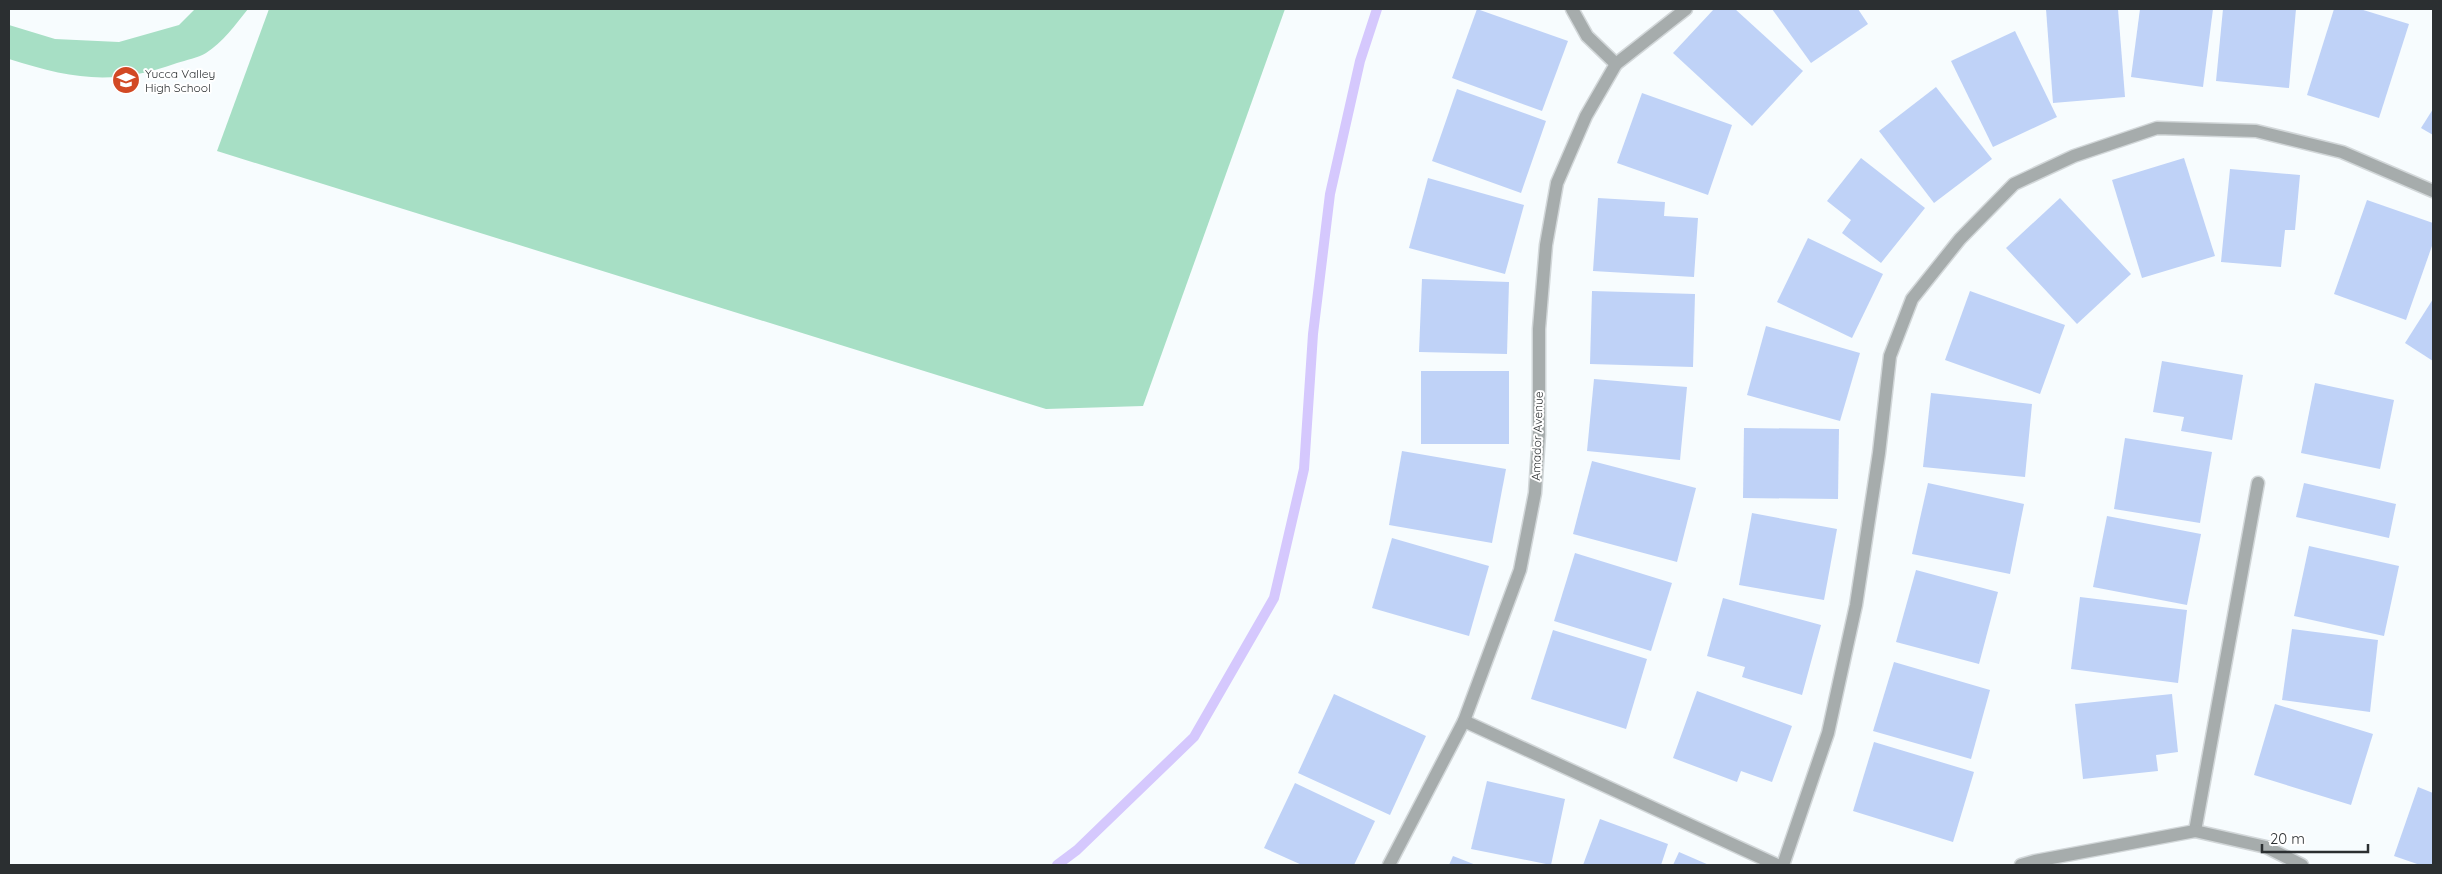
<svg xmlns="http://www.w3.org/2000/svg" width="2442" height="874" font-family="Quicksand,sans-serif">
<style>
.green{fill:#a7dfc5}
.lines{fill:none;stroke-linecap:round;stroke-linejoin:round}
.stream{stroke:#d5c8fd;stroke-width:10}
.building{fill:#bfd2f7}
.minor-casing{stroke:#d2d7d9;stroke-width:15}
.minor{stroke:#a6acac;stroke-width:12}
.labels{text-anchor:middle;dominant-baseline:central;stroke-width:4;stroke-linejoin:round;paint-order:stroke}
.poi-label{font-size:12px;fill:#2b2f31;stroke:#fff;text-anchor:start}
.street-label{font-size:12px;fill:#2b2f31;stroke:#fff}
</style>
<rect width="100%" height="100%" fill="#f7fcfe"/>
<g class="green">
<path d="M195,9H248C236,24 222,43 206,53C198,58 186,60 177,63C113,86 72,79 9,59V25L55,39L119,42L179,25Z"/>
<polygon points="269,9 1285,9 1143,406 1046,409 217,151"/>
</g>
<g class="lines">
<polyline class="stream" points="1057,865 1077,850 1194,737 1274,598 1304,469 1313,334 1330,194 1360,61 1377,9"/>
</g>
<g class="building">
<polygon points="1477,9 1568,41 1542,111 1452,78"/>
<polygon points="1714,9 1735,9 1803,71 1752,126 1673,53"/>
<polygon points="1772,9 1858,9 1868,24 1811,63"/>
<polygon points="2046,9 2118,9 2125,97 2053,103"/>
<polygon points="2140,9 2213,9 2203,87 2131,77"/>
<polygon points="2223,9 2296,9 2289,88 2216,81"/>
<polygon points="2334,9 2360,9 2409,24 2379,118 2307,95"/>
<polygon points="2015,31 2057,117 1993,147 1951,61"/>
<polygon points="1936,87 1992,159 1934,203 1879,131"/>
<polygon points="1457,89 1546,121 1521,193 1432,161"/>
<polygon points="1642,93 1732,125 1708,195 1617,163"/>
<polygon points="2433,109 2433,135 2421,128"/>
<polygon points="1861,158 1925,208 1881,263 1842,233 1851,220 1827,201"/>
<polygon points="2184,158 2215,256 2142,278 2112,180"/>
<polygon points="2230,169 2300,175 2295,230 2285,230 2281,267 2221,262"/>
<polygon points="1428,178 1524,205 1505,274 1409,248"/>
<polygon points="1598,198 1665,202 1664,216 1698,218 1694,277 1593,271"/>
<polygon points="2060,198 2131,274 2077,324 2006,248"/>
<polygon points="2367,200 2433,223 2433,243 2406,320 2334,294"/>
<polygon points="1808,238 1883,274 1852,338 1777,302"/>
<polygon points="1422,279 1509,282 1507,354 1419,352"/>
<polygon points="1592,291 1695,294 1693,367 1590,364"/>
<polygon points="1970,291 2065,325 2040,394 1945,360"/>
<polygon points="2433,299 2433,361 2405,343"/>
<polygon points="1766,326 1860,353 1840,421 1747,395"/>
<polygon points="2162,361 2243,375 2232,440 2181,431 2184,417 2153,412"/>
<rect x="1421" y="371" width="88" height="73"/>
<polygon points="1594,379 1687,387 1680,460 1587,451"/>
<polygon points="2315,383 2394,400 2380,469 2301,453"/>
<polygon points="1931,393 2032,404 2025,477 1923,467"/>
<polygon points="1744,428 1839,429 1838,499 1743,498"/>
<polygon points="2125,438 2212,452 2200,523 2114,509"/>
<polygon points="1402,451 1506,469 1492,543 1389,525"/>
<polygon points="1592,461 1696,488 1677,562 1573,534"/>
<polygon points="1928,483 2024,504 2010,574 1912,554"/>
<polygon points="2304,483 2396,504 2389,538 2296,517"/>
<polygon points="1752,513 1837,529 1824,600 1739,585"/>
<polygon points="2107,516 2201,534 2187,605 2093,587"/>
<polygon points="1392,538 1489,566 1469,636 1372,608"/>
<polygon points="2309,546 2399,566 2384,636 2294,616"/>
<polygon points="1575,553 1672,583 1651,651 1554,621"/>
<polygon points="1916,570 1998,592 1979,664 1896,642"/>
<polygon points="2080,597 2187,610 2178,683 2071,669"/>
<polygon points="1723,598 1821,625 1802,695 1742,677 1745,667 1707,656"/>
<polygon points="2292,629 2378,640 2370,712 2282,700"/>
<polygon points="1553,630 1647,659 1626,729 1531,699"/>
<polygon points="1894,662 1990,690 1971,759 1873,731"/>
<polygon points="1697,691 1792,726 1772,782 1741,771 1737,782 1673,758"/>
<polygon points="1334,694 1426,736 1390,815 1298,773"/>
<polygon points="2172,694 2178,752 2156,755 2158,771 2083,779 2075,704"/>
<polygon points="2275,704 2373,734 2351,805 2254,775"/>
<polygon points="1874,742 1974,772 1953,842 1853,811"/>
<polygon points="1487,781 1565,799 1551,865 1471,849"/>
<polygon points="1295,783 1375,821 1354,865 1302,865 1264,848"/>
<polygon points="2418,787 2433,793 2433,865 2420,865 2394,856"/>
<polygon points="1600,819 1668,844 1661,865 1583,865"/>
<polygon points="1679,852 1709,865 1673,865"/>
<polygon points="1453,856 1476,865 1449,865"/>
</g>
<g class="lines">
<g class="minor-casing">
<g id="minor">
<polyline points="1616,64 1686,9"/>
<polyline points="1464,721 1777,865"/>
<polyline points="2195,831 2258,483"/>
<polyline points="1389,865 1464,721 1520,570 1535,493 1539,434 1539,329 1546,245 1557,183 1586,116 1616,64 1587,36 1572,9"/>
<polyline points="1783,865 1828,733 1856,605 1879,453 1890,356 1912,299 1960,239 2014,184 2074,156 2157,128 2256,131 2342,152 2433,191"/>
<polyline points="2021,865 2035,861 2195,831 2266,847 2302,865"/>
</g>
</g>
<use href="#minor" class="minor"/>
</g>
<defs>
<g id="school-disc" transform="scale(1.4375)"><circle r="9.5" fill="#d24924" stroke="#fff"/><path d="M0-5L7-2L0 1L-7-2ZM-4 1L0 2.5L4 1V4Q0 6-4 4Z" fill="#fff"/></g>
</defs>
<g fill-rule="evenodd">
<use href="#school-disc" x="126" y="80"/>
</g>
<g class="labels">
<g class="poi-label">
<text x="145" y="73">Yucca Valley<tspan x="145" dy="14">High School</tspan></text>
</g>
<g class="street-label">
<text transform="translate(1537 436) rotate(-88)">Amador Avenue</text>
</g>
</g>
<rect width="2442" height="874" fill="none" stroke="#2b2f31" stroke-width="20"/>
<path d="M2262 844v8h106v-8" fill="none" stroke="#2b2f31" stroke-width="2.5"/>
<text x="2270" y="844" font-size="15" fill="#2b2f31" stroke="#ffffff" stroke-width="4" paint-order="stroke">20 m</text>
</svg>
